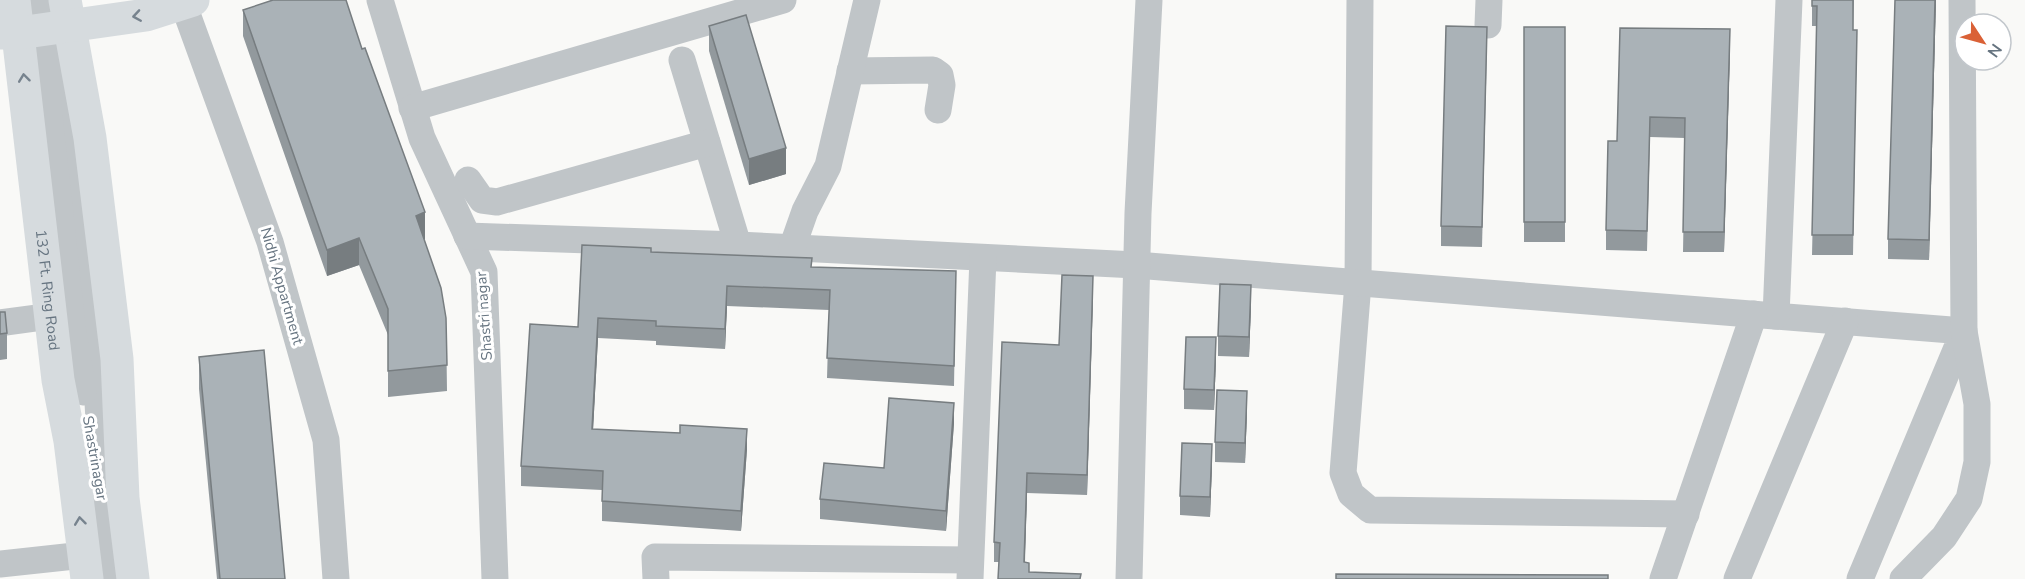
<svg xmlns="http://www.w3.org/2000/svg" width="2025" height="579" font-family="'Nunito Sans',sans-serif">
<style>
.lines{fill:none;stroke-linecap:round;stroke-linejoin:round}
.minor{stroke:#c0c5c8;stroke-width:27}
.major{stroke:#d6dbde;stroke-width:33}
.wall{fill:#92999d}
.shaded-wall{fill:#777d80}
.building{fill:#aab2b7;stroke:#777d80;stroke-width:1.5}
.oneway{stroke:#77838e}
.labels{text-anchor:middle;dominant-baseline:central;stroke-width:6;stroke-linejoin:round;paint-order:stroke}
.street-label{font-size:15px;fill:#667480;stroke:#fff}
</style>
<rect width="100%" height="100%" fill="#f9f9f7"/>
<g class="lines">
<g class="minor">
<polyline points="40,0 46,29 68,90 94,330 104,511 111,579"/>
<polyline points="380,0 422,138 484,272 495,579"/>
<polyline points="1360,0 1358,283 1343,473 1351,494 1370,510 1686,514"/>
<polyline points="183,3 270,242 326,440 336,579"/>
<polyline points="1488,25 1489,0"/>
<polyline points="46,51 47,96 73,334 83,392"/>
<polyline points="682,60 738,245"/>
<polyline points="850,71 933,70 940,75 942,85 938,110"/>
<polyline points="412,108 783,0"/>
<polyline points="468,180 482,200 497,202 707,143"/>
<polyline points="467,236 738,245 1136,265 1964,331 1860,579"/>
<polyline points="792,248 805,211 828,166 867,0"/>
<polyline points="1776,316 1789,0"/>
<polyline points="0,323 51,316"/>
<polyline points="0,564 84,555"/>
<polyline points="656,579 655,557 970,560"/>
<polyline points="970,579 983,258"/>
<polyline points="1129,579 1138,213 1149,0"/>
<polyline points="1663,579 1754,314"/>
<polyline points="1737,579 1845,321"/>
<polyline points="1903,579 1944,537 1969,499 1977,462 1977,404 1964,331 1962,0"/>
</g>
<g class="major">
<path id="s1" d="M14,0L58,380L70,441L87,579"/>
<polyline points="65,0 90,138 117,359 123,498 133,579"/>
<polyline points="0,33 19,33 146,15 193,0"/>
</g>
</g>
<g class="wall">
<polygon points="1812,0 1854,0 1853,30 1857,30 1853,255 1812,255 1817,26 1812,26"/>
<polygon points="1936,0 1929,260 1888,259 1888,239"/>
<polygon points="243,10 425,239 424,239 446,318 447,391 388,397 388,335 359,265 327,276 243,36"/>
<polygon points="709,26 786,174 749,185 709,51"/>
<rect x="1524" y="27" width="41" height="215"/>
<polygon points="1487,47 1482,247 1441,246 1441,226"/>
<polygon points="1730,49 1724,252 1683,252 1685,138 1650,137 1647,251 1606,250 1606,230 1617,141"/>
<polygon points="651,252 812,267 956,271 954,386 827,378 829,310 727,306 725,349 656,345 656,341 598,338 593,430 747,449 741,531 602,521 602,490 521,486 521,466 578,327"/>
<polygon points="1093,296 1087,495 1027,493 1025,562 998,579 999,562 994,562 994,542 1059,345"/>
<polygon points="1251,305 1249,357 1218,356 1218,336"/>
<polygon points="0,312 7,333 7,359 0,360"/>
<polygon points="199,357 285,579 217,579 199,389"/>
<polygon points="1216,357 1214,410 1184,409 1184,389"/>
<polygon points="1247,411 1245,463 1215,462 1215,442"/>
<polygon points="954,423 946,531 820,519 820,499 884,468"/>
<polygon points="1212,464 1210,517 1180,515 1180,496"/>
</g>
<g class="shaded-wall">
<polygon points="1935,0 1936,0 1929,260 1929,240"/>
<polygon points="1730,29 1730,49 1724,252 1724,232"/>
<polygon points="786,148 786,174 749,185 749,159"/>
<polygon points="425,212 425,239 416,242 416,216"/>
<polygon points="359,238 359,265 327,276 327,250"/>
<polygon points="1093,276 1093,296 1087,495 1087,475"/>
<polygon points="1251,285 1251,305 1249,357 1249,337"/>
<polygon points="727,286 727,306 725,349 725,329"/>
<polygon points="598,318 598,338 592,449 592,429"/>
<polygon points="1216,337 1216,357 1214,410 1214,390"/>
<polygon points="1247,391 1247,411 1245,463 1245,443"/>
<polygon points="954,403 954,423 946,531 946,511"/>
<polygon points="747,429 747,449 741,531 741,511"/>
<polygon points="1212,444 1212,464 1210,517 1210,497"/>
<polygon points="1027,473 1027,493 1024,579 1024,562"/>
</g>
<g class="building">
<polygon points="273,0 346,0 362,49 365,48 425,212 416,216 441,288 446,318 447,365 388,371 388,309 359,238 327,250 243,10"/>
<polygon points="1812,0 1853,0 1853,30 1857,30 1853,235 1812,235 1817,6 1812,6"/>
<polygon points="1895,0 1935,0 1929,240 1888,239"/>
<polygon points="746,15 786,148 749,159 709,26"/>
<polygon points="1446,26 1487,27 1482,227 1441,226"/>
<rect x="1524" y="27" width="41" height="195"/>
<polygon points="1620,28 1730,29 1724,232 1683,232 1685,118 1650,117 1647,231 1606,230 1608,141 1617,141"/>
<polygon points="582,245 651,248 651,252 812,258 811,267 956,271 954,366 827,358 830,290 727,286 725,329 656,326 656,321 598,318 592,429 680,433 680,425 747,429 741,511 602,501 603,471 521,466 530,324 578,327"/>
<polygon points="1062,275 1093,276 1087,475 1027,473 1024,562 1029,563 1029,572 1081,574 1080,579 998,579 1000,543 994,542 1002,342 1059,345"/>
<polygon points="1220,284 1251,285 1249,337 1218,336"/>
<polygon points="0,312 5,312 7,333 0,334"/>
<polygon points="1186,337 1216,337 1214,390 1184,389"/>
<polygon points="264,350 285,579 220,579 199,357"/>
<polygon points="1217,390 1247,391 1245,443 1215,442"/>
<polygon points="889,398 954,403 946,511 820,499 824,463 884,468"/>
<polygon points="1182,443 1212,444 1210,497 1180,496"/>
<polygon points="1336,574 1608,575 1608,579 1336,579"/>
</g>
<defs><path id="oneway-chevron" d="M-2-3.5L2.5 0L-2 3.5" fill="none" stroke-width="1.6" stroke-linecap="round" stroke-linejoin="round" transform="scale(1.5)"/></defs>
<g class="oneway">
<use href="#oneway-chevron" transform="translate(137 16) rotate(171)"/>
<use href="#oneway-chevron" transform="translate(24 78) rotate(-97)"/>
<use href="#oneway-chevron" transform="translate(80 521) rotate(-97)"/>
</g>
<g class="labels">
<g class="street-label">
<text transform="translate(282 286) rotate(74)">Nidhi Appartment</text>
<text stroke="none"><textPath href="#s1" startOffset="292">132 Ft. Ring Road</textPath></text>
<text transform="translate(484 316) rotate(-94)">Shastri nagar</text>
<text transform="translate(95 458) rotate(80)">Shastrinagar</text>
</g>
</g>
<g transform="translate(1983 42) rotate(126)"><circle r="28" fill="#ffffff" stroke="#c2c7cc" stroke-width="1.5"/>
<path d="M0-4.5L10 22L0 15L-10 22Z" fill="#da6136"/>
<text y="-9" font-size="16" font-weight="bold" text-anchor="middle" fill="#667480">N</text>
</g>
</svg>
